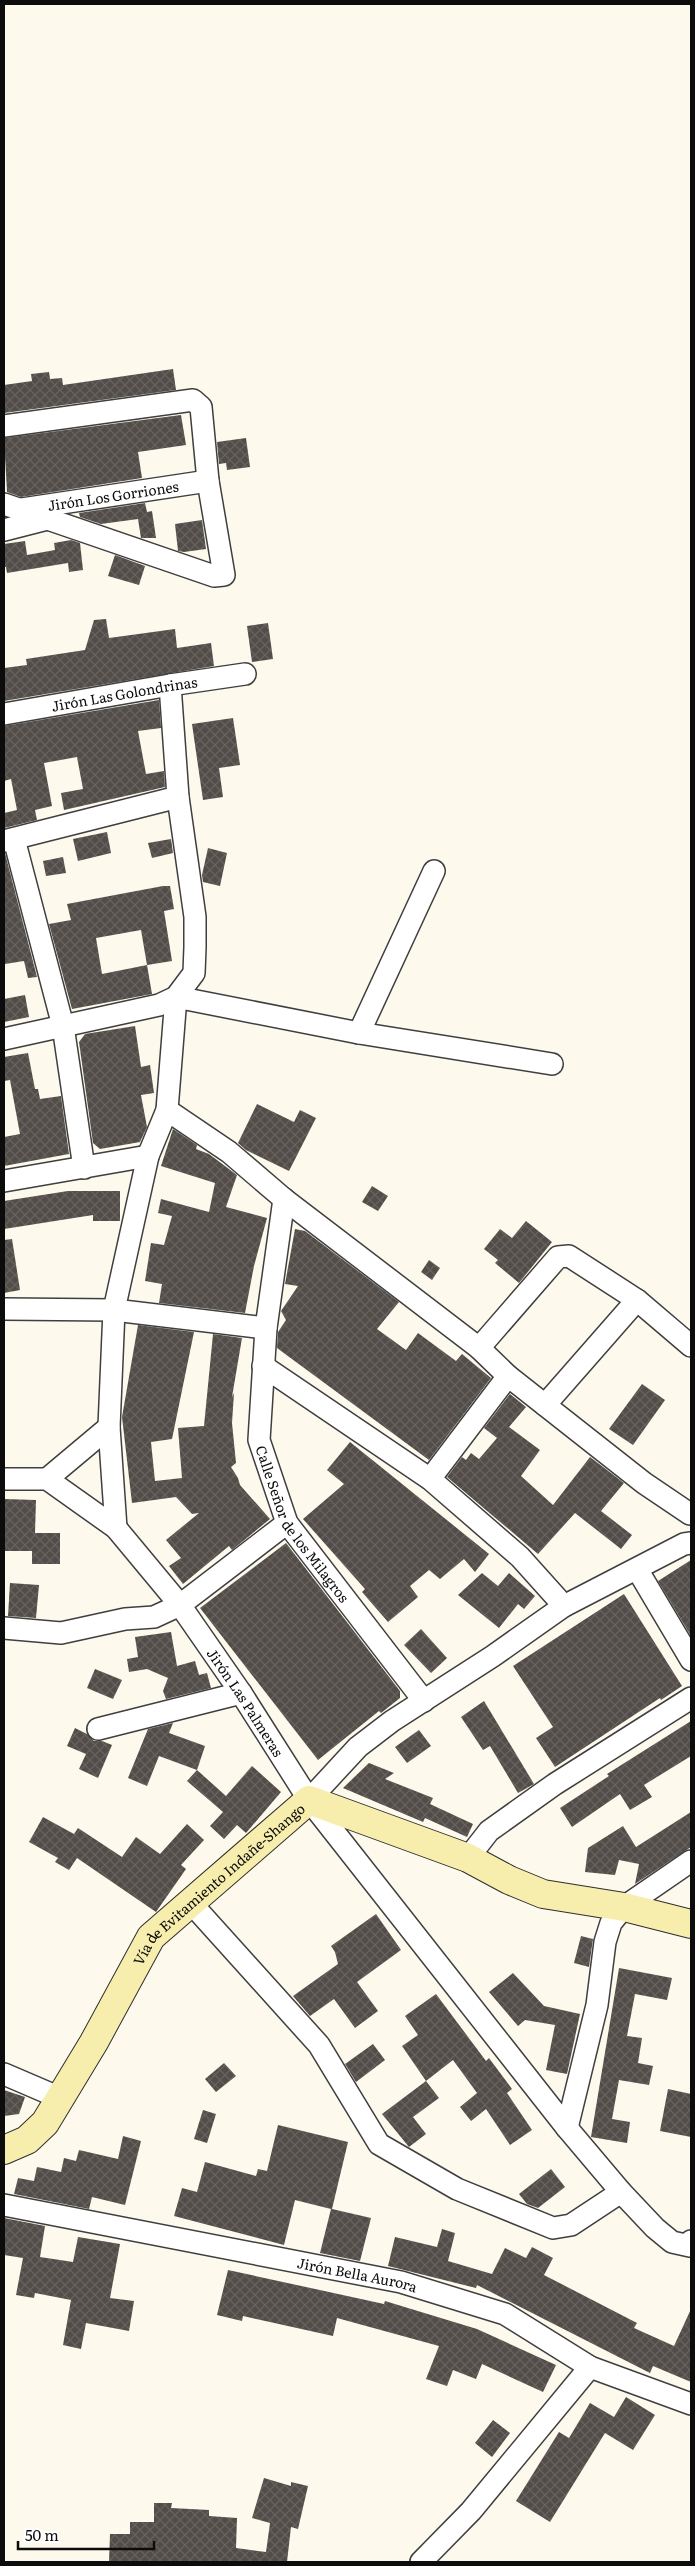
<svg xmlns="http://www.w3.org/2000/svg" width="695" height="2566" font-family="Literata,serif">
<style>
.building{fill:url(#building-cross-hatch);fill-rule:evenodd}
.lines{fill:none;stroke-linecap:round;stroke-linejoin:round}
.minor-casing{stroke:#3f3f3f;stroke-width:24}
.secondary-casing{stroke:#2e2e2e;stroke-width:30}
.minor{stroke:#fff;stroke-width:21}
.secondary{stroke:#f7edad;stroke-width:28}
.labels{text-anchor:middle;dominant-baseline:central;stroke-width:5;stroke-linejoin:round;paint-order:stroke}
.street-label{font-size:14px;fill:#0c0c0c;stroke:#fff}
</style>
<defs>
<pattern id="building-cross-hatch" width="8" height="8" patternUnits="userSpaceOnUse" patternTransform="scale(1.25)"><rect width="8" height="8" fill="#534d49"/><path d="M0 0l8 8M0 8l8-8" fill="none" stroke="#67625f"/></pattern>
</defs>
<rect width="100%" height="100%" fill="#fdf9ec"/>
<g class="building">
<polygon points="173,369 176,390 4,413 4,385 32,381 31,374 49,372 50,379 62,378 63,385"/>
<polygon points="181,415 186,445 138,452 142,478 21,497 7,492 4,438"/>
<polygon points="246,438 250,467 227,470 226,463 219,464 217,442"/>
<polygon points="145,503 147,512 152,511 156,538 141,538 138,519 101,524 80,517 79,513"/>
<polygon points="202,520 206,549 184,552 178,551 175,524"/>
<polygon points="71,540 80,543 83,570 69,572 68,563 7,573 6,567 4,567 4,544 25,541 27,555 55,550 54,543"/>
<polygon points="115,555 145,566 139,585 108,576"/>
<polygon points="106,619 109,638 175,629 177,648 211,643 214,666 4,701 4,668 27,665 26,659 85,650 94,620"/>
<polygon points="268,623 273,659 252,662 247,626"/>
<polygon points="159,700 161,728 138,731 146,774 164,771 165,787 64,810 61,793 83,789 77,757 44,763 52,806 35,810 37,820 4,828 4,813 17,810 11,779 4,781 4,726"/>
<polygon points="233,718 240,765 219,768 223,797 203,800 192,724"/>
<polygon points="107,832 111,853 78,861 73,839"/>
<polygon points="171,839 173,853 152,858 148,843"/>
<polygon points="208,848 227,853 220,886 203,882 202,875"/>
<polygon points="4,853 5,853 37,977 28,978 24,961 5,964"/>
<polygon points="63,857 66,873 46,876 43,861"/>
<path d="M163,886H170L174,909L164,911L172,961L147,965L152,994L72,1009L49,924L71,920L67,904ZM141,930L147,965L102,974L96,938Z"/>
<polygon points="25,995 29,1017 4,1022 4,999"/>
<polygon points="135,1026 141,1067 150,1065 154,1093 141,1095 147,1127 140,1142 100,1149 93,1143 79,1042 85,1034"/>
<polygon points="28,1053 35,1089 38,1089 40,1099 61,1096 69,1154 4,1166 4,1137 20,1134 10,1080 4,1081 4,1057"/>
<polygon points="257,1104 294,1122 300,1110 316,1118 289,1171 246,1150 238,1143"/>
<polygon points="173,1129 197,1145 196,1149 209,1154 237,1175 226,1207 267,1218 254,1266 245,1313 159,1303 162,1284 145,1281 151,1243 164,1245 172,1216 158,1213 161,1199 209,1212 215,1183 161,1166"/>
<polygon points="372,1186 388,1196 378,1211 362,1202"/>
<polygon points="68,1191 120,1191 120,1221 93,1221 93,1215 4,1229 4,1201"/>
<polygon points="526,1221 552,1242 519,1283 495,1263 498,1260 484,1249 500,1229 512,1238"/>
<polygon points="295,1229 305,1231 399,1302 377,1329 406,1350 418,1333 456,1361 462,1354 491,1378 429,1460 277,1348 278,1332 286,1320 281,1311 298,1286 285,1284"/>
<polygon points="12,1239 20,1290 4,1293 4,1240"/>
<polygon points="429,1260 440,1268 432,1280 421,1272"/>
<polygon points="138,1325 194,1332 172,1439 151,1442 155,1481 182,1478 178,1428 204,1426 213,1334 242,1338 232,1397 234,1393 232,1423 236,1463 231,1467 238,1478 240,1485 270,1519 232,1550 229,1546 183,1584 169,1566 181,1558 166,1540 199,1513 192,1514 176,1497 132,1503 122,1417"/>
<polygon points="642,1384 665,1400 633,1445 609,1429"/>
<polygon points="510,1394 526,1407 509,1427 540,1450 521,1476 553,1505 590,1457 624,1483 601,1511 632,1535 621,1549 575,1513 538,1554 447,1477 462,1457 466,1460 471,1453 479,1459 497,1438 484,1428"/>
<polygon points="350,1442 489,1554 475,1572 464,1559 440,1579 429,1570 410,1586 418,1597 388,1622 362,1592 365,1589 303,1519 344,1484 327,1470"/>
<polygon points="4,1499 36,1500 35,1533 60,1533 60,1564 32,1564 32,1551 4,1551"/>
<polygon points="286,1543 400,1691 400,1698 381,1713 379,1711 318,1760 200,1608"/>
<polygon points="691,1560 691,1636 658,1581"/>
<polygon points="482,1573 498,1586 509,1573 535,1596 524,1609 518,1604 499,1628 458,1595"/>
<polygon points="10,1583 39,1585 36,1618 8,1616"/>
<polygon points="624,1594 682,1686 661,1700 660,1698 555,1767 536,1738 553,1727 513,1666"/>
<polygon points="421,1629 447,1658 431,1673 404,1645"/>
<polygon points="171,1632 177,1666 195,1661 199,1675 207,1673 211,1688 166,1699 163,1691 168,1678 147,1669 129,1672 127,1659 138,1657 135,1637"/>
<polygon points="95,1669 122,1680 113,1699 87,1688"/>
<polygon points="484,1701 534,1784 518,1793 490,1746 483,1750 461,1717"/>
<polygon points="691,1721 691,1756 644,1785 652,1797 630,1810 620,1794 572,1827 560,1808 609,1776 607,1774"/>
<polygon points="173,1723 169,1733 205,1746 197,1770 159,1756 147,1786 128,1778 148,1729"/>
<polygon points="75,1728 87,1734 94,1741 102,1741 112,1745 98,1778 79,1769 86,1754 67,1746"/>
<polygon points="419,1730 431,1746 407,1763 395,1747"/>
<polygon points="369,1763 394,1773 385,1779 433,1798 430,1804 473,1824 467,1837 425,1818 423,1822 343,1788"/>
<polygon points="252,1766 281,1792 246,1833 237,1825 224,1839 210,1826 223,1812 187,1781 197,1770 226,1796"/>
<polygon points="691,1812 691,1847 635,1884 639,1864 619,1860 615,1875 585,1872 588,1848 623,1826 636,1847"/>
<polygon points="43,1817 74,1834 78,1828 122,1857 136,1837 160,1854 187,1824 204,1840 181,1865 186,1869 156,1912 77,1858 69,1870 55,1862 58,1858 29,1842"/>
<polygon points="376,1914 401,1950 357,1982 378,2011 355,2028 334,1999 310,2016 293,1996 338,1964 335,1952 331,1946"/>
<polygon points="581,1936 593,1939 589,1967 574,1963"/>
<polygon points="619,1968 672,1978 667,2000 635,1994 627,2036 642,2038 638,2063 653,2066 649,2085 619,2080 612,2119 630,2122 627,2143 591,2137"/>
<polygon points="513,1973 544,2006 580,2014 567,2074 546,2070 555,2025 525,2020 518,2026 489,1992"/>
<polygon points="436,1994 486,2061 489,2058 512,2089 507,2093 532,2130 510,2145 486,2109 471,2121 460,2107 477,2093 453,2060 426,2081 402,2046 418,2035 405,2016"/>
<polygon points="373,2044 385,2060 356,2082 345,2064"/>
<polygon points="224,2063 236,2076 216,2092 205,2079"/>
<polygon points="426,2081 439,2098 413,2117 426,2134 409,2147 382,2114"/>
<polygon points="668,2089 691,2094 691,2137 660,2131"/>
<polygon points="4,2090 25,2097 19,2114 4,2116"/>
<polygon points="203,2110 216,2114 207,2143 194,2139"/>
<polygon points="278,2125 348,2142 332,2209 371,2218 360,2261 320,2253 331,2209 295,2200 284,2245 174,2216 182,2188 197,2192 205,2162 256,2176 258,2169 267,2171"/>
<polygon points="123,2136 141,2141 125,2205 92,2197 89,2209 14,2194 18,2178 34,2181 37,2167 61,2172 64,2158 76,2161 79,2150 118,2159"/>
<polygon points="551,2169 565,2187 538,2208 527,2204 519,2194"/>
<polygon points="4,2218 45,2226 40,2257 73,2262 78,2237 120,2244 110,2298 134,2301 129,2331 86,2323 81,2349 63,2345 71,2300 35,2293 34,2298 16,2295 23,2258 4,2255"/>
<polygon points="442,2229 455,2233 448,2261 492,2274 505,2248 526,2258 532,2247 553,2258 544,2275 637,2323 634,2328 674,2346 691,2309 691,2382 653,2366 650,2373 477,2285 476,2288 388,2266 395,2237 437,2247"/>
<polygon points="228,2270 384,2304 385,2301 477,2329 556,2365 543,2392 482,2364 476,2379 453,2370 447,2386 426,2379 439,2346 337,2318 333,2336 243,2316 242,2321 217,2315"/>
<polygon points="626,2397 655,2415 633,2450 605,2433 550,2522 516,2501 559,2432 569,2438 590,2403 614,2417"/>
<polygon points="493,2420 510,2433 492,2457 475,2443"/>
<polygon points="264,2478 291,2486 291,2482 308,2486 298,2529 291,2527 287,2562 109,2562 110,2534 130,2534 130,2522 154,2522 154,2503 172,2503 171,2508 209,2510 209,2516 237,2518 236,2548 266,2552 270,2523 252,2518"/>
</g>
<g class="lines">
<g class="minor-casing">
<g id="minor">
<polyline points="4,426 193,400 201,407 208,481 224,575 214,576 4,504"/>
<path id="s1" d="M22,509L208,481"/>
<polyline points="4,530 47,519"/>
<path id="s2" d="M4,714L170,685L245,674"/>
<polyline points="14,839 63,1026 84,1168"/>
<polyline points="4,841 178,797"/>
<polyline points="359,1033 434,871"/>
<polyline points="4,1039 159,1005 176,997 194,973 195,947 195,917 178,797 170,685"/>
<polyline points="167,1110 229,1152 284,1199 479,1348 508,1376 644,1483 690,1514"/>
<polyline points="4,1181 148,1156"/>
<path id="s3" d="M284,1199L266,1328L259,1440L287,1523L424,1701"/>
<polyline points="4,1309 114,1310 266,1328"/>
<polyline points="479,1348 558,1257 569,1256 637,1300 691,1346"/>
<polyline points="263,1366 430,1479 520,1557 564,1606"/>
<polyline points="545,1405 637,1300"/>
<path id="s4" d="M4,1479H47L116,1528L180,1605L241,1693L309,1800L567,2128L621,2192L655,2228L672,2242L690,2246L691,2241"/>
<polyline points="47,1479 109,1427"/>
<polyline points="430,1479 508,1376"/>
<polyline points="116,1528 109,1427 114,1310 148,1156 167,1110 176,997 359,1033 552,1064"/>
<polyline points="637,1569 691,1660"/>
<polyline points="4,1628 61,1633 125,1619 154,1617 180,1605 287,1523"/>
<polyline points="98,1729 241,1693"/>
<polyline points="309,1800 358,1747 392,1721 493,1656 564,1606 684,1544 691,1543"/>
<polyline points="468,1858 489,1831 555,1784 691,1698"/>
<polyline points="191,1903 319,2045 379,2144 457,2189 553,2228 571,2225 621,2192"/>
<polyline points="4,2074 60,2098"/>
<polyline points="567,2128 597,2005 605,1942 611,1923 624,1907 691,1861"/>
<path id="s5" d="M4,2205L401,2282L505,2314L590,2367L691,2404"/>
<polyline points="421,2562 471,2511 590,2367"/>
</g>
</g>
<g class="secondary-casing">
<g id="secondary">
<path id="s6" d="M4,2150L27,2140L45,2123L94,2042L151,1937L309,1800L468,1858L509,1880L543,1894L624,1907L691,1924"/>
</g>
</g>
<use href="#minor" class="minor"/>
<use href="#secondary" class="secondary"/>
</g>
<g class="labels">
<g class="street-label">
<text stroke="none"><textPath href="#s1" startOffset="92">Jirón Los Gorriones</textPath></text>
<text stroke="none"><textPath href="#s2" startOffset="122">Jirón Las Golondrinas</textPath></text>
<text stroke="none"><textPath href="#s3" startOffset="338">Calle Señor de los Milagros</textPath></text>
<text stroke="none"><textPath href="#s4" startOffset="345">Jirón Las Palmeras</textPath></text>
<text stroke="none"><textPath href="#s6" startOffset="349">Vía de Evitamiento Indañe-Shango</textPath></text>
<text stroke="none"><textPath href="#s5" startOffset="360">Jirón Bella Aurora</textPath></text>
</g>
</g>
<rect width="695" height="2566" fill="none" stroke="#0c0c0c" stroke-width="10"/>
<path d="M18 2541v8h136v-8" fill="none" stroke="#0c0c0c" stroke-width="2.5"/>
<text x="25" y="2541" font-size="15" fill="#0c0c0c" stroke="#ffffff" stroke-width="4" paint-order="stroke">50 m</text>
</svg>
